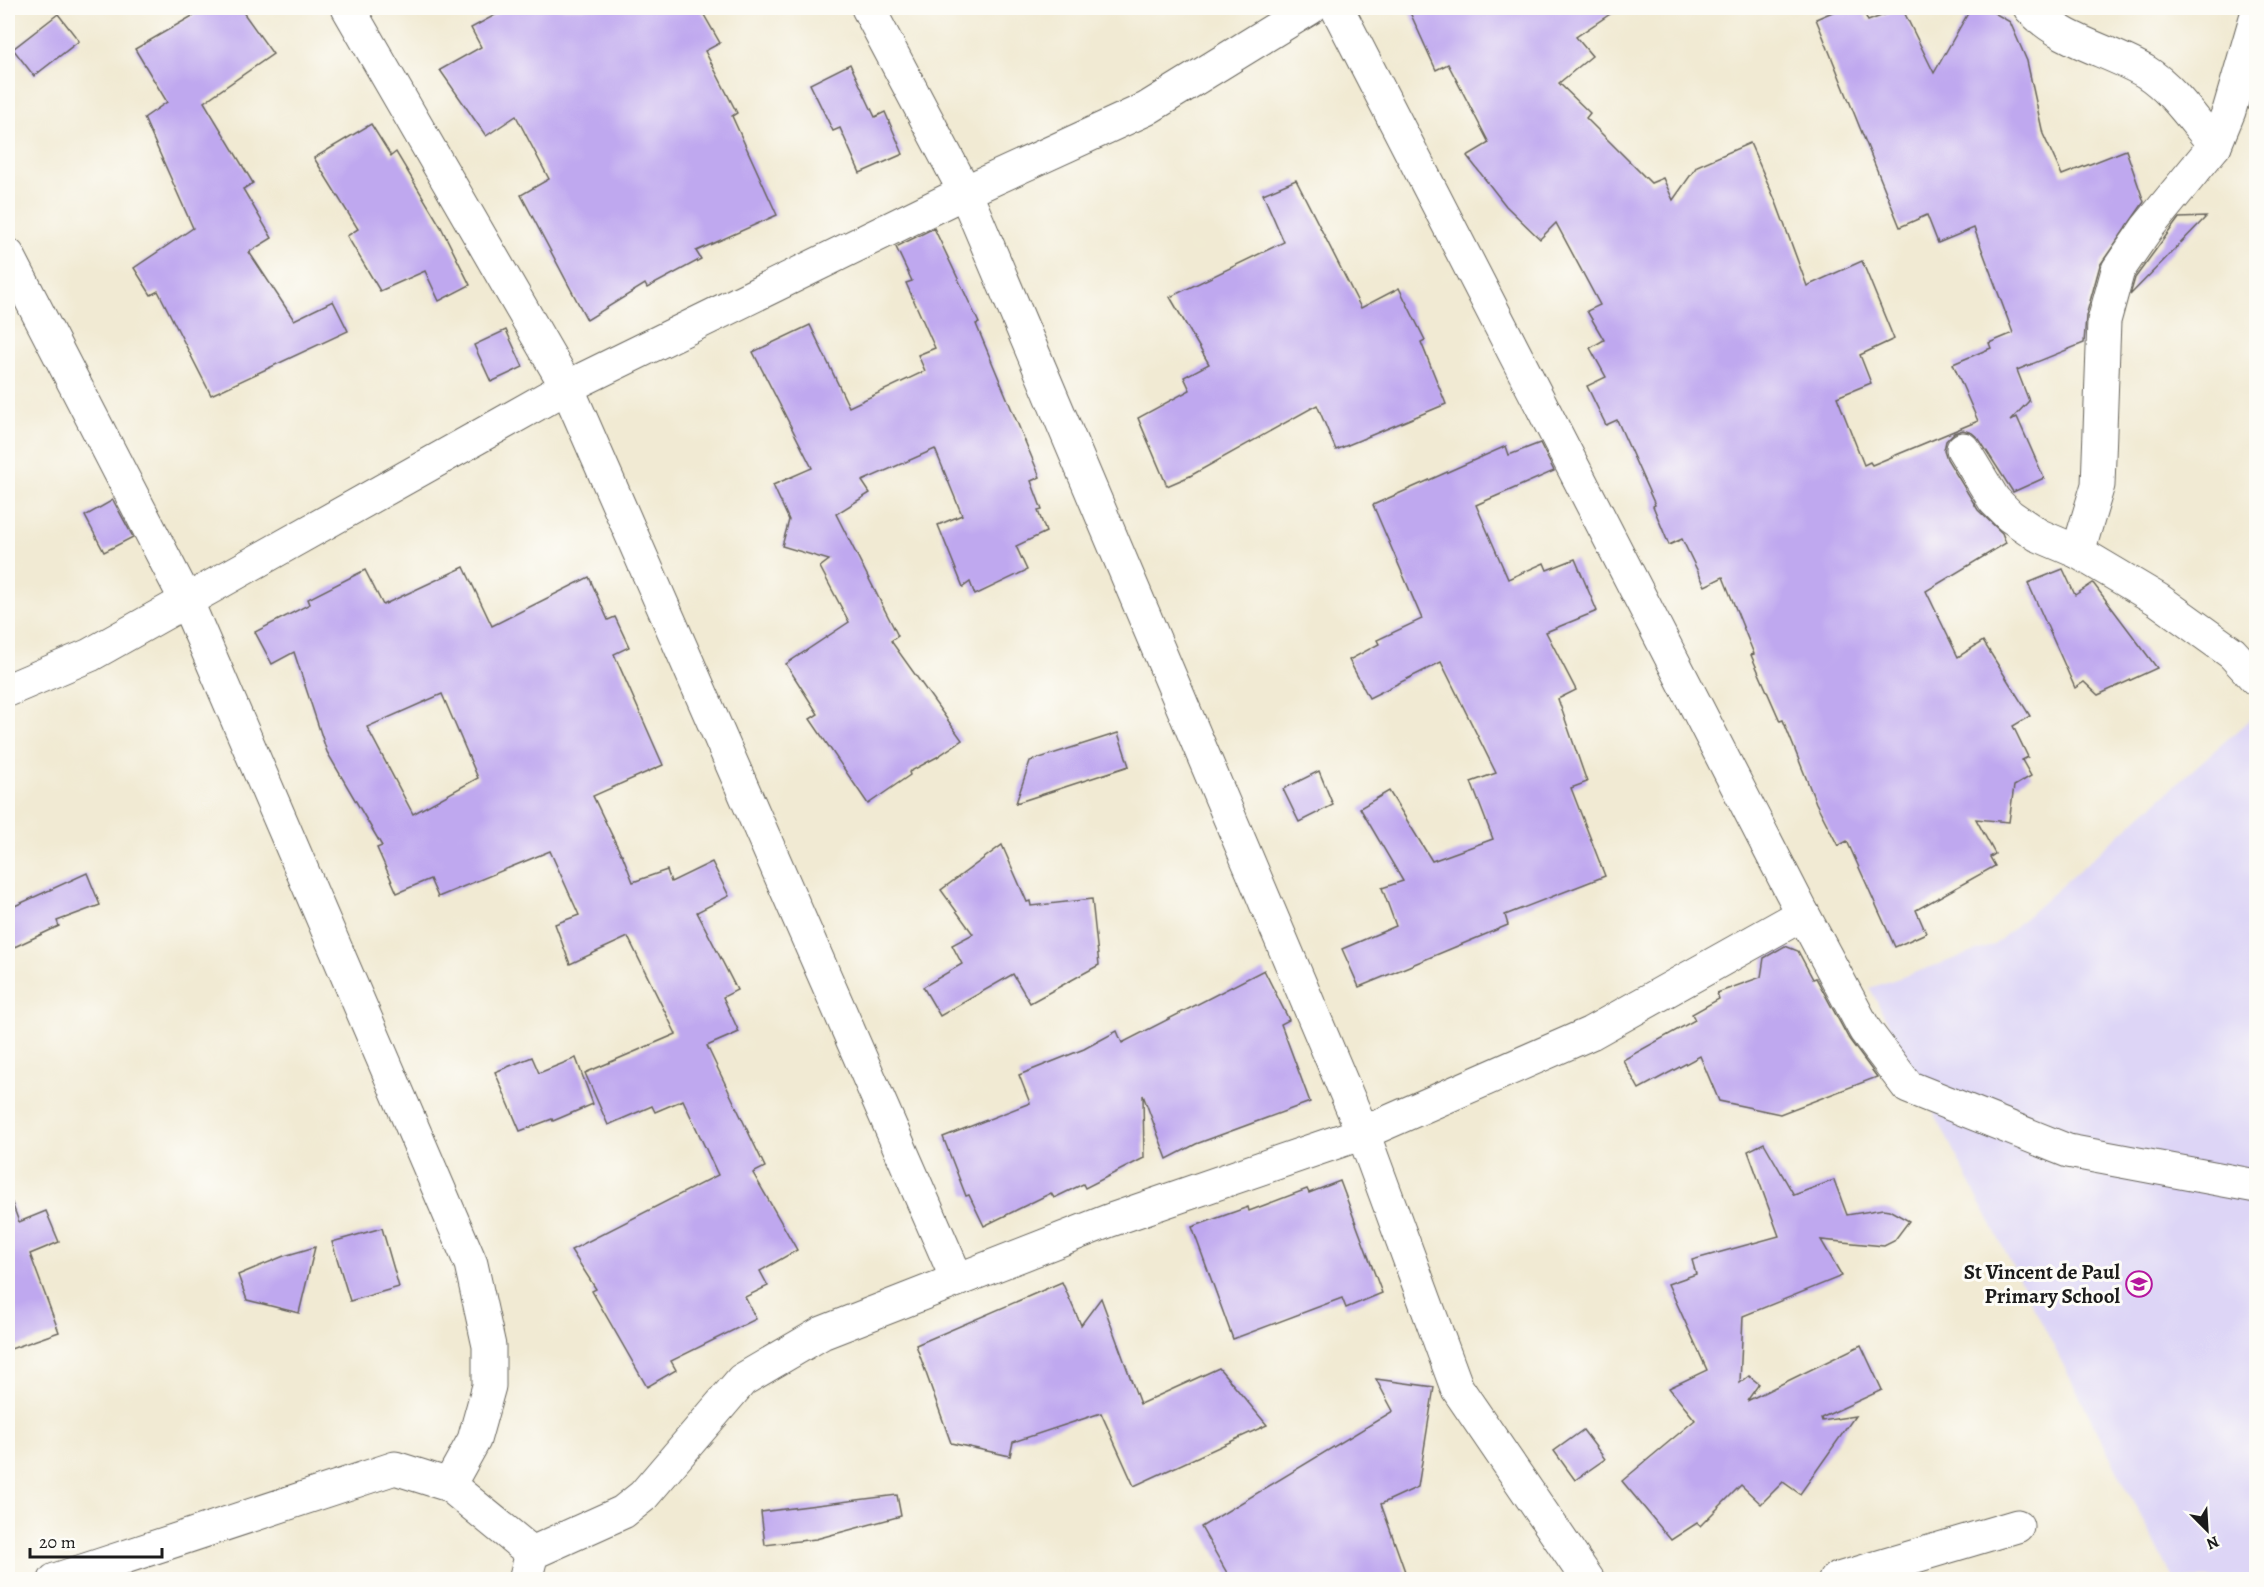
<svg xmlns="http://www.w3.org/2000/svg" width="2264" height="1587" font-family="Alegreya,serif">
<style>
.built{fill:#ddd5f6}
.building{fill:#bfa8ef;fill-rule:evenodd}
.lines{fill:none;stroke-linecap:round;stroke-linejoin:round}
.minor-casing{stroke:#67645c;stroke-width:35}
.minor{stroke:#fff;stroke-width:33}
.labels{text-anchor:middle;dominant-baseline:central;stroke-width:6;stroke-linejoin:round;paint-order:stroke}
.poi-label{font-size:21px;font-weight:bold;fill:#1c1c1c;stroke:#fdfcf7;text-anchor:end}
</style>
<rect width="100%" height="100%" fill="#fdfcf7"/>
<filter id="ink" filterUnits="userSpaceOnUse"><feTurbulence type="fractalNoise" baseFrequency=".0167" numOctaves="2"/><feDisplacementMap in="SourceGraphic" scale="12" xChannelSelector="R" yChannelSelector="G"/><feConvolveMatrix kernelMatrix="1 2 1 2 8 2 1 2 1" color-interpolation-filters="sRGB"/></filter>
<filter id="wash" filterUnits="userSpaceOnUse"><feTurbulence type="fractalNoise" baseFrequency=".008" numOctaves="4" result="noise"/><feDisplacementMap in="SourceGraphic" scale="24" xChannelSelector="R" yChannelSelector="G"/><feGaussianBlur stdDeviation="1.35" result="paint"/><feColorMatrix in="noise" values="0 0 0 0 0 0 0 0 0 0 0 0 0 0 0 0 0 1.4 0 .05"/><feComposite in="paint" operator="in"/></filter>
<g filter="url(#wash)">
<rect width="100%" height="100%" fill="#f1ead3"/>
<polygon class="built" points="2256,714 2256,1579 2173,1579 1870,988 1994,945"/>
<g id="blocks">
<g class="building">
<polygon points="206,8 240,8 273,54 204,102 253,183 243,189 272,238 249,252 294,320 333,301 348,331 211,395 158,291 151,295 134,268 193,228 144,118 167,102 135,49"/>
<polygon points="508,8 700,8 720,43 705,51 737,113 732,116 777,215 696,251 701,259 647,288 645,284 587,320 521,195 549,179 516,116 486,136 440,70 481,47 471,28"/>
<polygon points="1408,8 1619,8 1576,37 1592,56 1559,83 1590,113 1586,118 1651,183 1663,178 1673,200 1697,166 1750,143 1776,202 1807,286 1862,261 1894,339 1860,355 1871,383 1837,397 1864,465 1870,462 1872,465 1978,421 1953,364 1991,348 1989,343 2013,333 1974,228 1938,243 1927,215 1900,227 1816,19 1842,8 1862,8 1868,21 1902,8 1934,73 1971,8 1986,8 2010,22 2027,61 2043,134 2062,175 2126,150 2144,202 2100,265 2086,316 2084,343 2017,370 2029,401 2010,421 2017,417 2044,478 2013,492 1979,439 1972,433 1963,430 1954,433 1946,441 1944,450 1947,459 1978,510 2002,533 2006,543 1926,591 1958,657 1983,641 2030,716 2013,726 2028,757 2022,760 2031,776 2014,786 2009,822 1976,819 1995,854 1990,857 1995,866 1916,910 1926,933 1895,947 1847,841 1838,846 1816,803 1783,720 1780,721 1751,655 1754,654 1723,577 1705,586 1682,539 1669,545 1653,506 1655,505 1617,420 1606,425 1587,386 1606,377 1590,348 1604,340 1587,311 1600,305 1556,223 1540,239 1506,206 1467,156 1489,143 1448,64 1436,70"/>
<polygon points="58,14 79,41 34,76 13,49"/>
<polygon points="850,64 875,117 885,112 903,154 860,173 840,128 833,131 810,84"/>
<polygon points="371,124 391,156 396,152 441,227 470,285 439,301 425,271 380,291 347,236 358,229 314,158"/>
<polygon points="1296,180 1361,308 1399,288 1425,340 1421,342 1446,404 1336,450 1317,405 1190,476 1167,486 1138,418 1190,390 1184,377 1209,364 1170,297 1284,242 1263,194"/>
<polygon points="2206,217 2130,295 2135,278 2179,218"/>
<polygon points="934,228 979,323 976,324 1040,477 1031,481 1042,510 1038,511 1046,532 1016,546 1027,570 975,595 970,582 963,587 938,525 962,515 935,449 862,481 870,493 836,514 898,636 891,641 962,740 937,757 909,772 910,775 868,804 810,719 818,714 786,664 849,622 820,567 829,560 782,546 789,520 773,485 812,468 753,352 810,325 849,407 925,371 918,355 935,348 906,283 912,281 896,247"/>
<polygon points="506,330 523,367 491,382 474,345"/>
<polygon points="1540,443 1554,471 1476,505 1508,579 1544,563 1547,570 1575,559 1597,611 1546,632 1576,690 1558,699 1587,782 1571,788 1605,876 1505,915 1508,925 1359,987 1342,949 1396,926 1382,888 1403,881 1360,808 1389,791 1432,861 1493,839 1471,782 1496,773 1441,662 1369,698 1349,660 1379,644 1377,640 1422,619 1373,505 1506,446 1509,455"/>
<polygon points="113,500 133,537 104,552 85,516"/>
<path d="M464,567L492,626L589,577L608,620L615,617L629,647L614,654L663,765L593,796L621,854H622L633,882L667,870L671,882L712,862L729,896L697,912L737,990L723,997L739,1032L707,1046L765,1167L753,1173L797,1250L760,1271L768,1286L745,1297L756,1319L671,1361L676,1370L647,1387L592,1291L596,1289L571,1250L718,1175L683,1100L655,1112L652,1106L608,1125L585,1073L676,1034L628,937L570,964L555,924L579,915L550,851L438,897L430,879L397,893L377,848L382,846L327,752L294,652L272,664L255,632L310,604L308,599L365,570L383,605ZM442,694L478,778L413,814L367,727Z"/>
<polygon points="2063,569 2075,595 2093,583 2157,668 2098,695 2084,682 2075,688 2028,583"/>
<polygon points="1118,733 1129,766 1016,803 1030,761"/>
<polygon points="1319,771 1333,805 1299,822 1283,789"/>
<polygon points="1002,845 1027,902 1030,901 1031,906 1092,899 1099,965 1030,1003 1013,974 940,1016 923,987 962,964 952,945 973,934 941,890"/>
<polygon points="87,873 100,905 57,921 59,926 8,950 8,909"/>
<polygon points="1785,946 1798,951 1813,979 1816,978 1849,1039 1877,1077 1780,1114 1719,1101 1700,1056 1639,1089 1623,1060 1695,1020 1692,1014 1719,999 1717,993 1761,977 1764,958"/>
<polygon points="1264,970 1289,1020 1281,1024 1310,1102 1196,1144 1167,1159 1143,1095 1144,1158 1085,1188 1083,1184 1054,1198 1051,1193 984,1226 969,1195 966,1196 943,1137 1030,1103 1019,1075 1084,1049 1117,1031 1122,1043"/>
<polygon points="532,1057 539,1073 576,1058 593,1104 553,1121 552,1119 520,1131 495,1072"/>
<polygon points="1764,1143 1794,1195 1834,1180 1847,1215 1883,1209 1889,1210 1909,1221 1894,1241 1884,1246 1821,1240 1842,1276 1743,1316 1740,1383 1749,1376 1759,1384 1747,1401 1861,1345 1882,1390 1821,1418 1822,1421 1855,1416 1800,1494 1783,1482 1761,1504 1741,1485 1700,1526 1697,1523 1671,1540 1622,1481 1695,1420 1669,1388 1707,1370 1668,1284 1696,1274 1692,1260 1779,1236 1748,1151"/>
<polygon points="1340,1181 1382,1293 1346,1308 1342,1298 1233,1339 1192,1227 1248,1207 1249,1211 1307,1189 1309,1193"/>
<polygon points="12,1203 19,1222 46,1211 59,1242 30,1254 59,1332 8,1350 8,1204"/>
<polygon points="382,1228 399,1287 350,1301 332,1242"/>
<polygon points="315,1247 299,1313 247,1300 238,1275 284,1256"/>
<polygon points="1062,1282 1081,1325 1101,1298 1140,1404 1219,1368 1267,1425 1134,1486 1101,1413 1013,1442 1010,1456 951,1443 916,1345"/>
<polygon points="1376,1379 1434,1387 1418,1487 1381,1504 1408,1580 1231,1580 1201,1527 1393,1411"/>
<polygon points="1583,1430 1605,1459 1575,1480 1554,1451"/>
<polygon points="897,1495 901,1516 816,1539 765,1545 761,1512"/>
</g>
</g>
</g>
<g filter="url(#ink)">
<use href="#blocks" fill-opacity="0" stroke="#67645c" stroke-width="1.5"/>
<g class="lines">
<g class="minor-casing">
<g id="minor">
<polyline points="348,8 567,387 957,1279"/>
<polyline points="868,8 965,192 1363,1133 1457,1388 1588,1580"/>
<polyline points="1337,8 1803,914 1865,1030 1908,1087 2068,1151 2256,1186"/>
<path d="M2030,8C2062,42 2107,49 2146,72C2173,89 2194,121 2215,145"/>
<polyline points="8,255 186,600 471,1264 489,1346 489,1386 474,1440 449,1485"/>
<polyline points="1963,449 1994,500 2010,516 2038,535 2078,552 2157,599 2232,653 2256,679"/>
<polyline points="2078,552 2098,485 2104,321 2118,270 2147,228 2215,145 2229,111 2256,18"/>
<polyline points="8,690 90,655 567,387 965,192 1146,109 1310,8"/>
<polyline points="55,1580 395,1468 449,1485 532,1553"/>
<polyline points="525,1580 532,1553 623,1512 643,1496 742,1380 822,1333 1108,1221 1363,1133 1591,1033 1803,914"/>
<polyline points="1835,1580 2017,1526"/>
</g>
</g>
<use href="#minor" class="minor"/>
</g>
</g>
<defs>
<g id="school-ring" transform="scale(1.35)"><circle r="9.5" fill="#fdfcf7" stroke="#b5179e" stroke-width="1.5"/><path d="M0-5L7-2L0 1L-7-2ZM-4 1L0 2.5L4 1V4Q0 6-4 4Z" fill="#b5179e"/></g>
</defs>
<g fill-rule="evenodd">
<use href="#school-ring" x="2139" y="1284"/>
</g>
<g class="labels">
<g class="poi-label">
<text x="2120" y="1272">St Vincent de Paul<tspan x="2120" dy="24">Primary School</tspan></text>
</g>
</g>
<rect width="2264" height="1587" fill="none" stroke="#fdfcf7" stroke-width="30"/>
<g transform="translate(2207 1530) rotate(156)" stroke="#fdfcf7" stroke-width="4.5" paint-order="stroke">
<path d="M0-4.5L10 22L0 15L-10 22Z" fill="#1c1c1c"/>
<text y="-9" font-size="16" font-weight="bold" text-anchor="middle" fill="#1c1c1c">N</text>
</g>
<path d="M30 1548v9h132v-9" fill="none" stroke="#1c1c1c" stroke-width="3"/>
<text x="39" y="1548" font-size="18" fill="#1c1c1c" stroke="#fdfcf7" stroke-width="4.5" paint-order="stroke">20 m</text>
</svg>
